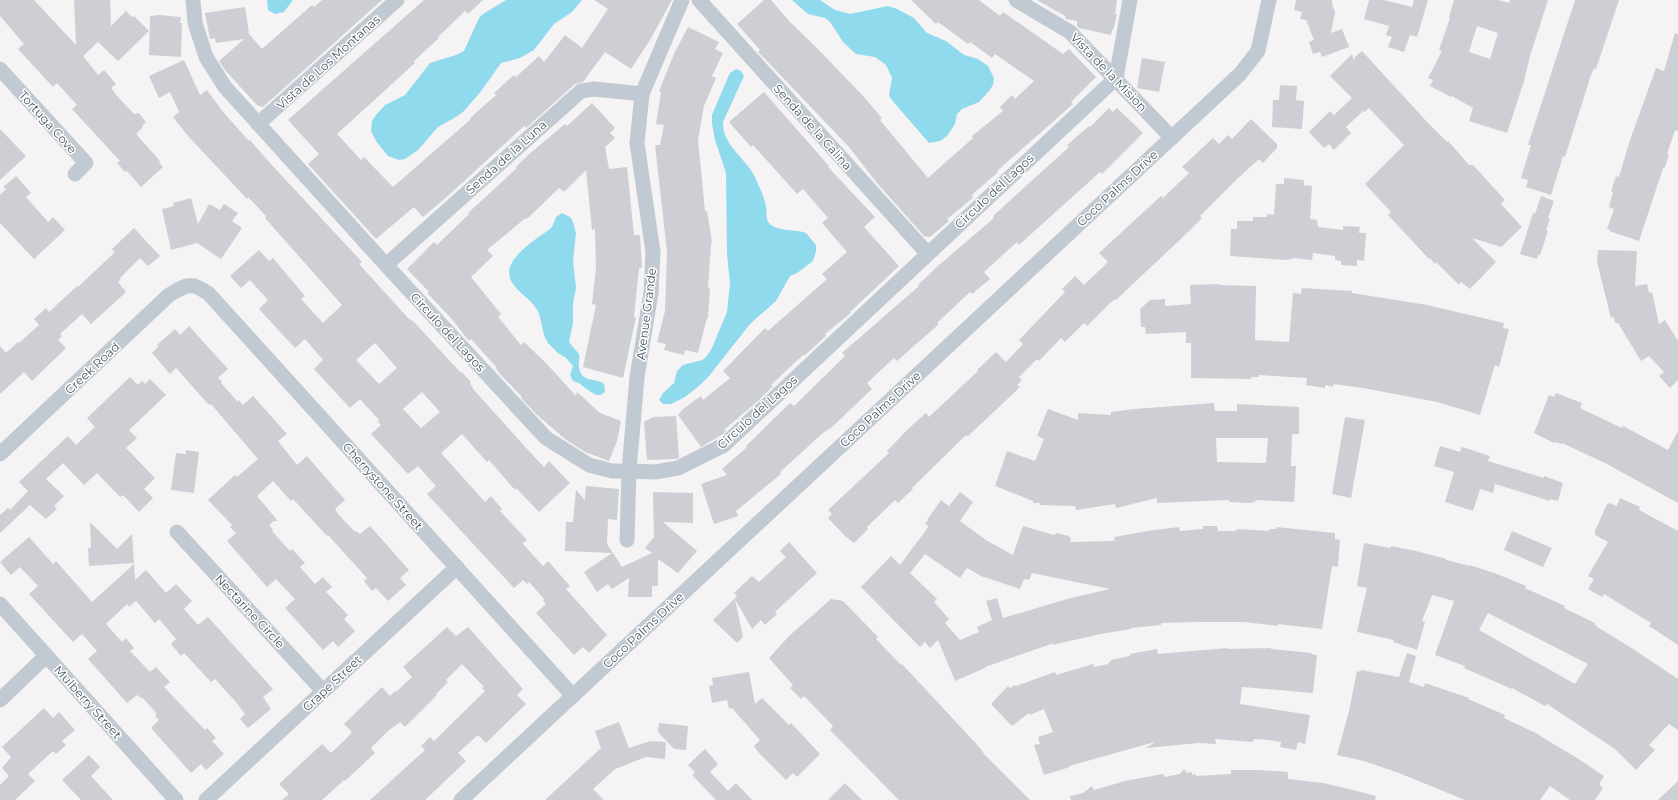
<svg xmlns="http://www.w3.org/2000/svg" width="1678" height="800" font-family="Montserrat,sans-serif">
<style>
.water{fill:#90daee}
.building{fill:#cdcfd5;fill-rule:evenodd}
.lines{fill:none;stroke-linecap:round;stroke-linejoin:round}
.minor{stroke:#c1cad2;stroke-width:15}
.labels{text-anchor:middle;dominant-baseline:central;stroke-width:3;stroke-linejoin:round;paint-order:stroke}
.street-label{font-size:12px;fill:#4a5661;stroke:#fff}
</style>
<rect width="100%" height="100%" fill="#f5f3f3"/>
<g class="water">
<polygon points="267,0 293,0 284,12 275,14 268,10"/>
<polygon points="506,0 582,0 572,12 554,24 534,50 520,58 501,63 482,90 464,111 456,117 438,127 418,150 405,159 399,160 388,156 376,141 371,131 372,121 375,116 385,105 405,95 430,63 456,55 464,51 479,18 483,14"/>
<polygon points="792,0 820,0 835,10 850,14 888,6 897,9 914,18 927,33 946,41 964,55 978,59 988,66 994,78 993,85 989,91 979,102 962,109 957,114 955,124 947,136 940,141 929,143 891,99 889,95 892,78 886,65 875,57 856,54 843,42 830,22 825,18 808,14"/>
<path d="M736,69L741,71L744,76L723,122C722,145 746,158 755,177C759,186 764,197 766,206C767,212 765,220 770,224C779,232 795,229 806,233L816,245V251L813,261L797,273L790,276L776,301L750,324L709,376L700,385L685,397L671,404H663L659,400L663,393L674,383L677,371L683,365L702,360L706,357L712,348L727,312L730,283L727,254L726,173L715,140L712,123V115L726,82L730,73Z"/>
<path d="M562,213L570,217L573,222L576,233L573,261L576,288L573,303V323L569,342L579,354C580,359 578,363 579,367C581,384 596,377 604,384L605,392L601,395H596L585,388L579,383L573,381L570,375L573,366L566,358L558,353L548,343C541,333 543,319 536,308C530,299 519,293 513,284C497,262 535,240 550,229L553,225L556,217Z"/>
</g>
<g class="building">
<polygon points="0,0 34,0 76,45 74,0 110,0 111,26 126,11 132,17 134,16 149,31 118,61 98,42 83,56 98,75 104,70 116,84 111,88 117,96 134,114 139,113 146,122 142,126 143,127 136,134 160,161 159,162 163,167 141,187 127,171 125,172 117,163 120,161 72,109 77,105 57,83 53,87 18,49 24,44 0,16"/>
<polygon points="322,0 382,0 263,107 257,105 224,69 219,61 244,39 216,43 215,38 210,39 205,13 245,7 249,34 262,49 312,5 314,7"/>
<polygon points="424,0 483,0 468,14 465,11 438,37 439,38 414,61 415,63 337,134 361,160 364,157 393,187 471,119 470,118 496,95 494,93 514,75 516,77 539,56 544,62 565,35 582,48 608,9 594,0 672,0 650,40 631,69 605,52 583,82 575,84 526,128 524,126 449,195 423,217 414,207 376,239 308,164 319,154 288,120"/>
<polygon points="764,0 771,0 790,22 815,46 863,96 882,118 880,120 928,178 973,138 972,136 1003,111 1000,107 1012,95 1015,99 1034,81 995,54 992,58 970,42 968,44 938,22 936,24 911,0 979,0 1000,16 1003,12 1063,54 1069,49 1096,77 1071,102 1073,104 997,171 998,172 973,194 972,196 973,198 947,219 949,221 930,237 924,236 877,183 849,147 764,58 758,52 760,50 737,24"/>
<polygon points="1037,0 1117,0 1115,14 1117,14 1113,30 1112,30 1111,35 1079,28 1077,26 1077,21 1066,19 1065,16"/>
<polygon points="1296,0 1332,0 1332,4 1335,12 1331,33 1342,29 1349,47 1322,57 1320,52 1313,54 1309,42 1314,40 1306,20 1300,19 1302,12 1294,10"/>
<polygon points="1369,0 1384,0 1412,7 1414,0 1428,0 1417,37 1410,35 1404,52 1388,47 1392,37 1386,35 1389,26 1364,19"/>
<path d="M1454,0H1498L1509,3L1510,0H1548L1530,56L1524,81L1507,133L1469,121L1473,108L1452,96L1451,97L1430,86L1433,80L1428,78L1442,51L1439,50L1450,18L1449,17ZM1477,26L1498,33L1490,59L1469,52Z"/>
<polygon points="1575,0 1619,0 1596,69 1594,68 1591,75 1565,157 1563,156 1551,195 1526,187 1528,180 1521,178 1531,145 1528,145"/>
<polygon points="159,15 181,17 180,23 182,23 181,57 149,55 150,16"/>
<polygon points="688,27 719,42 715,49 723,53 712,76 716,78 704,106 698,140 705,211 707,211 712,242 711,243 708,288 710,288 708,318 707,318 698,353 685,350 684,355 664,350 666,344 657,342 665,311 667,252 655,145 660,145 664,125 656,124 661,92 659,91 674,54"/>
<polygon points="1675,33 1678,34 1678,131 1675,130 1667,154 1669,154 1665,167 1663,168 1639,241 1609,231 1610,230 1607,229 1614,209 1609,207 1613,192 1611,191 1616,176 1619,177 1630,140 1656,68 1664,71"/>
<polygon points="1362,51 1428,123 1447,142 1448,141 1469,165 1473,165 1505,200 1501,204 1522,227 1501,247 1472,238 1496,262 1470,289 1461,282 1459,285 1436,262 1435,264 1430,258 1429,259 1388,215 1391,212 1365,184 1404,145 1369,108 1365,112 1363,111 1346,127 1351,133 1334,150 1329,144 1324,148 1309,132 1330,111 1334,115 1352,98 1330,76 1352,54 1354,61 1355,57"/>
<polygon points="1142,58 1165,62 1159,92 1137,88"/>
<path d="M184,60L200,95L207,90L224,113L249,141L250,140L269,162L362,262L359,264L408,318L414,322L461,373L462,372L471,382L470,383L474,390L527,449L544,467L549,461L570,483L539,512L516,488L515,490L489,460L487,462L462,434L441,453L485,502L491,496L502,509L500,511L527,540L523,543V544L543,566L548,561L570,586L566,589L607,635L589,653L583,647L574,655L536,613L546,604L543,600L544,599L529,582L527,584L523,580L514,588L427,494L436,486L418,466L408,474L371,434L381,425L378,422L379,420L360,399L350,408L314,369L323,360L305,339L295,348L259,309L268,300L250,280L241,288L230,276L259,250L269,261L273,258L305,296L301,299L323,323L342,305L265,218L266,216L248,197L247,199L188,136L173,117L179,112L170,92L159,98L149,76ZM375,343L397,368L379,384L356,360ZM422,392L440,412L421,428L403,409Z"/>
<polygon points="1280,85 1297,86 1296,100 1304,101 1302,129 1272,127 1273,100 1279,100"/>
<polygon points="764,92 829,166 828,167 875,217 864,227 899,266 850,312 851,313 825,334 826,336 804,356 803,355 771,385 773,386 759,400 724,430 726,431 723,434 701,447 678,415 683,409 701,396 703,400 730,378 723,371 765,328 768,331 827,279 822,274 847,252 822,223 828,218 803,189 797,194 753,145 751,147 729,122"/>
<polygon points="592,103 615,128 610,133 615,138 605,147 609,169 627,167 634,235 640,235 642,268 639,268 634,317 636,317 623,378 583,367 596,305 592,304 596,268 595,229 592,230 586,170 564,192 559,188 527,219 526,218 522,221 487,250 493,256 471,277 501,314 498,317 521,345 524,342 546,363 576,396 577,392 600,413 621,421 617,441 609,461 585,452 565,439 536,414 521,398 522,397 501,375 496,369 497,368 471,339 469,341 451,318 428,294 428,291 407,269 434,242 437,245 469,214 468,213 517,168 516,167 528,155 565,124 567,126"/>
<polygon points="1109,108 1113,112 1117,108 1143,133 1102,174 1100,172 1019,245 1017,242 984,272 990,279 972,294 970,292 937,323 939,324 897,361 894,358 867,383 872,389 831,428 824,432 780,472 781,474 736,511 738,516 714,524 701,484 727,475 722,469 747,447 746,446 790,403 794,406 845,356 842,353 919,286 918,285 939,265 994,218 993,216 1069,147 1067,145 1089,126 1090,127"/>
<polygon points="1251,119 1277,144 1277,148 1263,163 1259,159 1235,181 1200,216 1202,218 1186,234 1116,300 1115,299 1110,303 1087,326 1084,323 1065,342 1061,338 1039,361 1037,359 1019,377 1022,380 1017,385 1020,387 982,423 968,436 965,436 912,488 913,489 898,503 895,500 867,527 868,529 854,543 845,536 828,518 832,514 828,510 889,453 887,451 908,429 926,413 929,417 978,371 977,370 996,352 1006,362 1023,344 1019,340 1065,292 1062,289 1075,276 1084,285 1108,262 1099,253 1161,196 1163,198 1189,173 1182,167 1213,138 1219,144 1228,135 1232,139"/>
<polygon points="0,129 26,156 0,180"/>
<polygon points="16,176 31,193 26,197 48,222 53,217 65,230 34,259 0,223 0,195 6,189 3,187"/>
<polygon points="1284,178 1304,180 1304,185 1312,186 1310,219 1317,220 1318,227 1343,230 1343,226 1360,227 1359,233 1366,233 1364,261 1357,260 1357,266 1341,265 1341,261 1335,260 1335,256 1313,253 1312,260 1292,258 1292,259 1285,260 1230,256 1231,229 1237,229 1237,221 1253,221 1253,217 1267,217 1267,214 1274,215 1276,184 1284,184"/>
<polygon points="1541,196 1554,201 1548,218 1550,219 1546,230 1548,231 1540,255 1538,255 1537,259 1520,254 1533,213 1535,214"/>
<polygon points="191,198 198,224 209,204 220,210 224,204 238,213 232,221 242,228 221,259 197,243 171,250 162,209 174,206 173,203"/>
<polygon points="134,228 160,256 148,266 140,258 120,278 121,279 118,282 126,292 91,324 82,314 60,334 62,336 58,340 66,348 32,381 24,372 0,394 0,346 6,353 18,342 19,343 39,325 34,319 46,308 49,312 77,286 78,287 115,252 112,249"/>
<polygon points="1598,250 1637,251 1635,286 1647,284 1649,293 1652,292 1659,324 1665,320 1678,341 1678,380 1670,388 1659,376 1664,372 1649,356 1641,361 1618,323 1615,323 1614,317 1611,318 1597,262"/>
<polygon points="1220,284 1220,285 1256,286 1255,340 1289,342 1293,293 1301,294 1302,288 1352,291 1352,293 1427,305 1504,323 1503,328 1509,329 1499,367 1495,365 1480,415 1437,402 1363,388 1333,384 1333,387 1325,385 1325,388 1306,385 1307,378 1259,375 1259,377 1251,377 1251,379 1191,378 1191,343 1186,343 1186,332 1146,334 1145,327 1141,327 1140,309 1150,300 1165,299 1165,306 1191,304 1190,285"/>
<polygon points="189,326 228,369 218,378 222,382 221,383 238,402 239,400 243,405 253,396 287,434 278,441 297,465 307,456 345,500 335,509 338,514 355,532 356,531 360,534 370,526 409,570 400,578 406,585 388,601 376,588 372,591 364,581 367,578 328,535 327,536 293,499 291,501 273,481 257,496 278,521 274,521 269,525 273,530 272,531 290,551 292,549 305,563 300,567 315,584 323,577 332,587 326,592 348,615 344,619 355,631 338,647 333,641 323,650 285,608 295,599 276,579 267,587 227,541 236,533 230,527 232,525 208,500 235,475 237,477 258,459 211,404 209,405 176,368 170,374 152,353 158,347 157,345 175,329 180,335"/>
<polygon points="130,377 138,385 142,381 145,384 150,379 166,395 129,430 137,438 126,448 155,478 144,489 153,498 139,512 123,495 120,497 97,473 84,485 63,463 46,479 64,496 54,506 57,509 46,519 30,505 0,533 0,515 8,508 10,510 28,491 19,482 68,436 76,445 95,427 87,418"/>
<polygon points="1556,393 1582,403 1580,408 1622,428 1623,426 1668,450 1678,431 1678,503 1605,463 1562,443 1562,444 1555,442 1554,443 1534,433 1549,395 1554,397"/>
<path d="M1214,403L1215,411H1237V404L1299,407V434H1292L1291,466H1296L1294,502L1256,500L1255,502L1249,503L1229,502V500L1157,503V498L1116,508L1115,504L1076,510L1075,506L1039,505L1040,503H1033V501L995,486L1007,451L1035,461L1044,439L1037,436L1048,409L1078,420V413L1111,415V412L1134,409ZM1216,438H1268L1266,463L1217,462Z"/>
<polygon points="676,416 679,458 675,459 647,460 644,422 653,417"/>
<polygon points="1345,417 1365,420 1351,498 1332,494"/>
<polygon points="1440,446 1460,452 1462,447 1490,456 1488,461 1544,478 1544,476 1563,483 1558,501 1550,499 1550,501 1495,484 1493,493 1480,489 1473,511 1445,502 1454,472 1434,466"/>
<polygon points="186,450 199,452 194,493 171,490 176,453 186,454"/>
<polygon points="586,486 619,489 617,520 608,519 607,544 622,567 652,553 645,548 654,537 653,492 693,493 693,523 663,522 697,551 678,573 658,559 658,586 652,586 652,597 628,597 629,578 612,589 608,584 597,592 584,572 612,553 565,551 566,522 573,522 576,490 585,500"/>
<path d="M960,492L973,502L960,521L986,540L1013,555L1023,526L1054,535L1057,533L1069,536V537L1071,538L1070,542L1114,541L1115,537L1147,531L1179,527L1180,531L1203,529V526H1217L1218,531H1235L1238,529L1269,531V529H1276V527L1335,533V539L1340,540L1338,567L1332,566L1331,572L1322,629L1278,624V626L1244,622H1195L1161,623V625L1131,628V629L1101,634L1052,645L1054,643L985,667V668L955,681L938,640L930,648L925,642L920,647L861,587L891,556L900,565L929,526L925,524L928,520H927L941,500L949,506ZM925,554L960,578L967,568L981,576L1020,589L1024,579L1029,580L1032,573L1110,589L1067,599L1003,618L997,598L986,601L992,620L977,627L979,632L960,640L945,623L949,619L934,602L937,599L910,573Z"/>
<polygon points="1620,498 1640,507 1639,510 1678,531 1678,645 1649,626 1651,623 1604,594 1602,597 1588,589 1594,579 1588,576 1608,542 1595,535 1595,531 1607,504 1609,503 1617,506"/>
<polygon points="90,522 117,549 132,534 134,563 89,566 88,548 91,548"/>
<polygon points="1512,531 1552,548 1543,567 1504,550"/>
<polygon points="29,537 53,564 56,561 92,602 134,564 135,580 146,570 166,593 176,584 192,601 184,609 198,625 208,617 273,689 263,697 271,709 248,728 240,719 245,714 235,701 215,679 211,682 184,653 181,656 171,644 176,639 159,619 155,623 136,601 129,607 127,604 106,624 122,642 126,638 134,648 130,651 150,672 156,667 170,682 164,687 205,730 207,728 216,738 212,741 224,754 206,770 201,764 191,773 151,728 159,720 155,716 157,714 142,697 141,698 137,695 127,703 88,659 97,651 82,634 73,642 29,594 38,586 20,567 11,575 0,562"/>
<polygon points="789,542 817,573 775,612 777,614 765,625 761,620 752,629 735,599 743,637 737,643 713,620 737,596 734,593 752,576 759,582 786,557 780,551"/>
<path d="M1364,543L1390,548L1391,546L1416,551L1446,559V560L1470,566V565L1497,574L1526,586L1525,588L1565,606L1564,608L1595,623L1594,624L1599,628L1633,649L1678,679V730L1669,724L1649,745L1655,750L1636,770L1615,749L1547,704L1545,706L1512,688V689L1464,668L1465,666L1435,655L1454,601L1432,595L1422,621L1425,622L1417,650L1393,642L1394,640L1357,632L1367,588L1357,586ZM1488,613L1588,664L1575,684L1479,630Z"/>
<polygon points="831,599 843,601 878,637 876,639 901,665 902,664 981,749 984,754 1030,800 899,800 889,790 830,730 833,726 804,696 801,699 790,688 793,685 769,658 789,636"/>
<polygon points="447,627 456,636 468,627 523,689 517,695 526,704 486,743 478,735 458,753 466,761 425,800 370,800 425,750 421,746 430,737 434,741 485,691 482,688 484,687 462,664 446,680 448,682 436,694 437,695 405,727 400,722 388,731 371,748 375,753 345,781 344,780 322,800 282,800 289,794 279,784 322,744 331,753 348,737 352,732 344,724 382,687 390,696 395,691 396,692 412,677 403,667"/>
<polygon points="1228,648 1228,649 1271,648 1271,649 1312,653 1311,654 1317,655 1313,693 1242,687 1240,704 1310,715 1305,744 1298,742 1296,750 1280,747 1281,742 1269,740 1254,739 1253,742 1215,739 1216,744 1199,743 1146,748 1155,742 1069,766 1070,767 1044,775 1034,745 1040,744 1038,737 1053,732 1044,709 1030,715 1029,713 1012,726 991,704 1008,686 1010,688 1015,685 1016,686 1055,672 1056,675 1093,664 1094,667 1108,664 1111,660 1130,656 1130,654 1157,649 1158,654"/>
<polygon points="1407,653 1416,656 1409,682 1424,687 1425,683 1469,698 1468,699 1505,715 1504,718 1540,735 1540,736 1577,758 1604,776 1599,784 1603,788 1595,800 1570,800 1550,786 1540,800 1465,800 1399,773 1364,761 1337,755 1349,711 1357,671 1360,672 1361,670 1399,677"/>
<polygon points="749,672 755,704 762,698 789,725 791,723 820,754 797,777 793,773 786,780 759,753 754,746 760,740 732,708 729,709 727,700 712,703 709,686 713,685 712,678"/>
<polygon points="44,708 53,718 59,712 75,730 62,741 66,745 56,754 53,751 28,774 35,781 15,800 0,800 0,785 9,776 2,768 11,757 2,747"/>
<polygon points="619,722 629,748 650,741 666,742 665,759 646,757 615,769 593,789 604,800 545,800 601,748 595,731"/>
<polygon points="659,723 688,726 686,750 674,749 658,732"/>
<polygon points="705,749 718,764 710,772 728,791 736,783 752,800 716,800 692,775 695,772 688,765"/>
<polygon points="89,755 100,767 91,776 113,800 81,800 62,780"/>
<polygon points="1184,769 1187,773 1192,772 1192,775 1196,774 1196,776 1231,774 1231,770 1258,770 1288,772 1288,779 1323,783 1349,789 1376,796 1375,800 1071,800 1070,796 1083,793 1092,786 1094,790 1125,781 1163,774 1164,777 1180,774"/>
<polygon points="1678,781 1678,800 1658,800"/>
<polygon points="845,783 862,800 828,800"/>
</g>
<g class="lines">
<g class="minor">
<polyline points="193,0 195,23 206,57 225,87 386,265 546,438 589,465 612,471 629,471 655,472 678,468 724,445 1116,78 1130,0"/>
<polyline points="699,0 927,253"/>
<polyline points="1016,0 1070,32 1172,138"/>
<polyline points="0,69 86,163 75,174"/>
<polyline points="258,124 397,0"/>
<polyline points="386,265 581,91 594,89 642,94"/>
<path d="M0,454L169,295C188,284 191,281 209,294L573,696"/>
<polyline points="177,532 323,691"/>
<polyline points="627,540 629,471 637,377 651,293 653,252 637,143 642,94 682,0"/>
<polyline points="0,604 176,800"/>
<polyline points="0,700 46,656"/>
<polyline points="206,800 457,567"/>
<polyline points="461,800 1240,74 1258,51 1269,0"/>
</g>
</g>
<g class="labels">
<g class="street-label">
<text transform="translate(328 62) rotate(-42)">Vista de Los Montanas</text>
<text transform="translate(1109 72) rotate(46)">Vista de la Mision</text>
<text transform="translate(48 122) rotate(48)">Tortuga Cove</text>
<text transform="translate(813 127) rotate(48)">Senda de la Calina</text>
<text transform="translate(506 157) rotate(-42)">Senda de la Luna</text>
<text transform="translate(1117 188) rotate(-43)">Coco Palms Drive</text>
<text transform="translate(994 191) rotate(-43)">Circulo del Lagos</text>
<text transform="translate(646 314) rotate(-83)">Avenue Grande</text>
<text transform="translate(448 332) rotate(47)">Circulo del Lagos</text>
<text transform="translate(92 368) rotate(-43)">Creek Road</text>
<text transform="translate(880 409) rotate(-43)">Coco Palms Drive</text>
<text transform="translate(757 412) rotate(-42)">Circulo del Lagos</text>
<text transform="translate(383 486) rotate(48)">Cherrystone Street</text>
<text transform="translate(250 611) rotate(47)">Nectarine Circle</text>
<text transform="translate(643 630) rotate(-43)">Coco Palms Drive</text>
<text transform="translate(332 683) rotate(-43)">Grape Street</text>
<text transform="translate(88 702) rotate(48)">Mulberry Street</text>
</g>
</g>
</svg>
